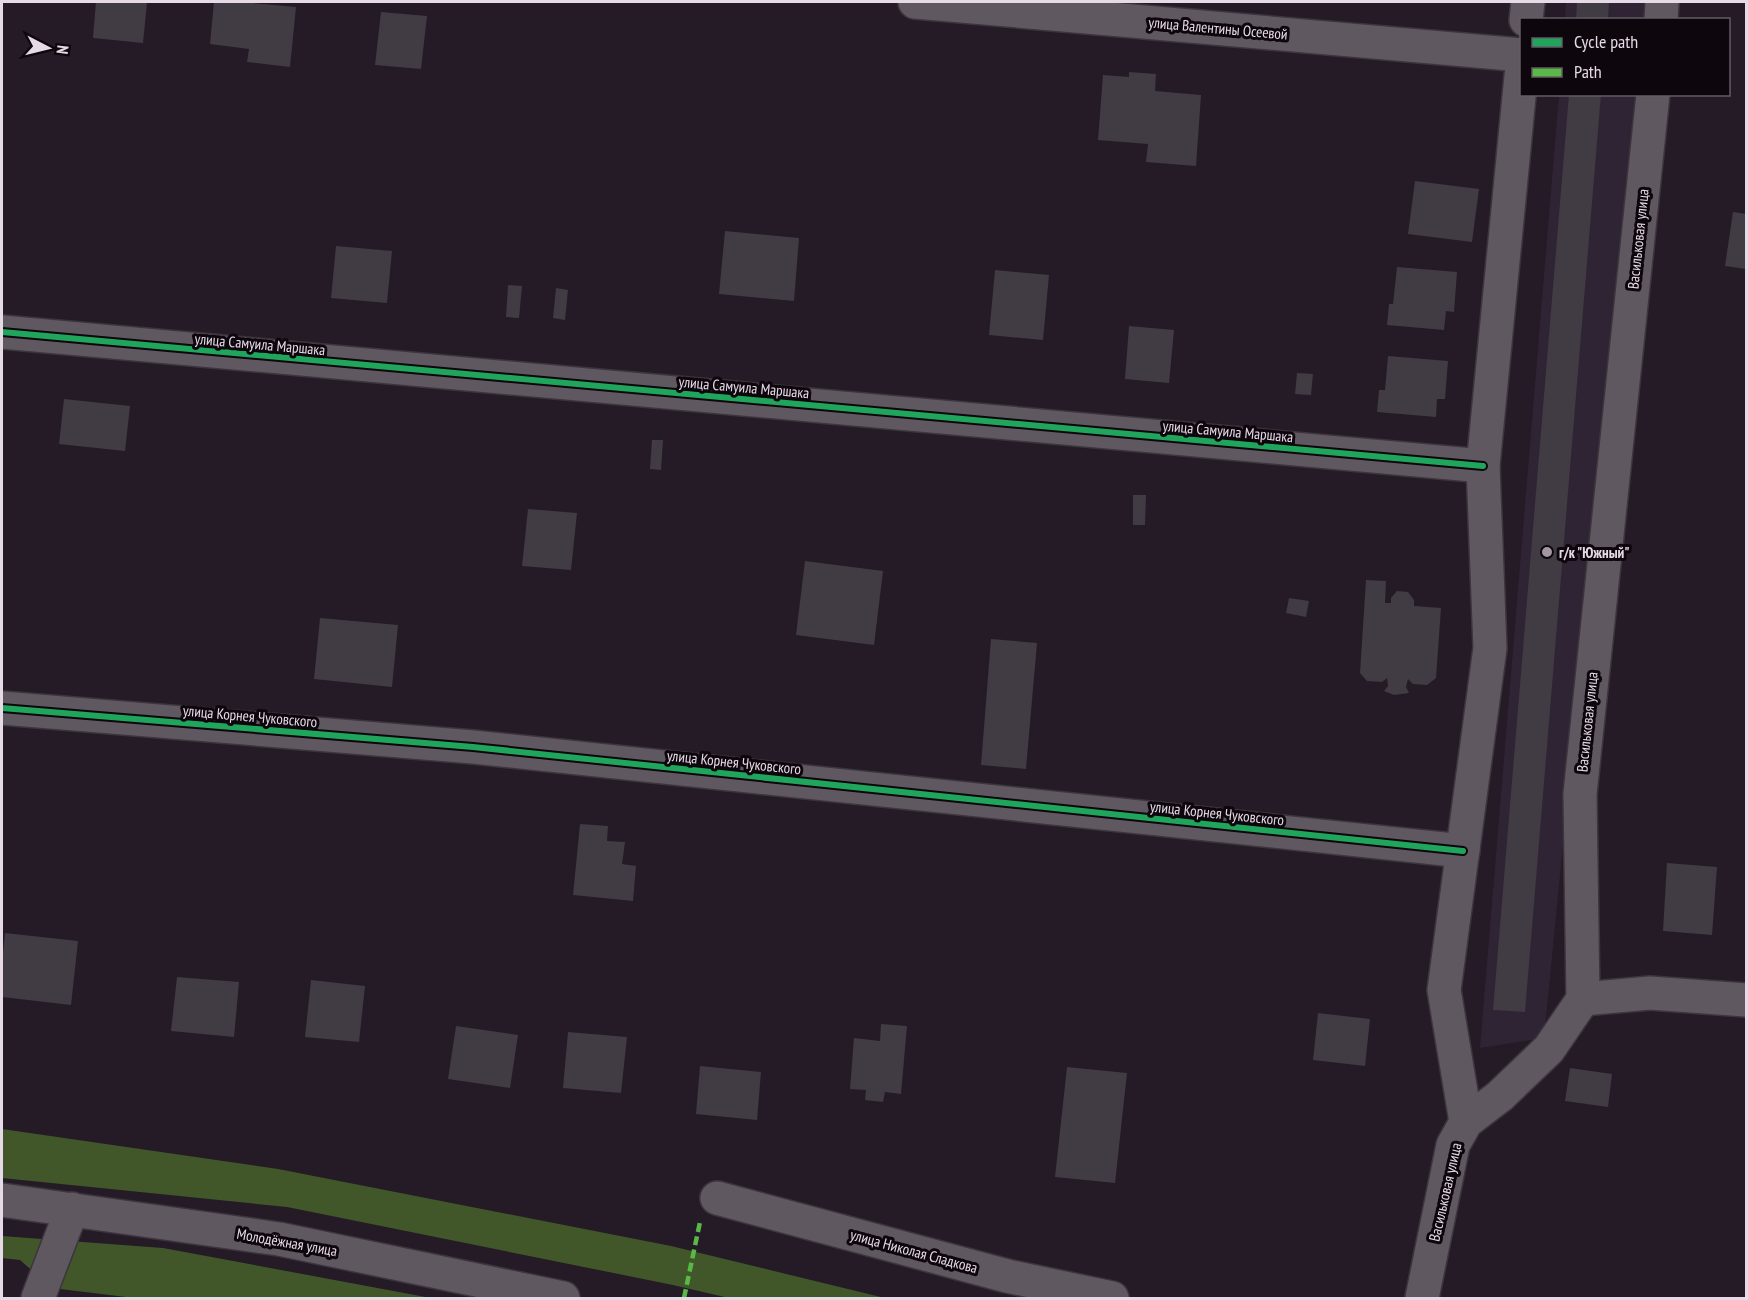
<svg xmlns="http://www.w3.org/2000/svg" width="1748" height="1300" font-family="'PT Sans Narrow',sans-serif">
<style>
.industrial{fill:#2e2433}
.forest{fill:#415729}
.building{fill:#413b44}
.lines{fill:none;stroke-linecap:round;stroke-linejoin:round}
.minor-casing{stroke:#3c353d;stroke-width:36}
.tertiary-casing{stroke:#3c353d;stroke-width:36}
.minor{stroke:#605861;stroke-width:33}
.tertiary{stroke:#605861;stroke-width:33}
.quiet{stroke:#58b947;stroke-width:4.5;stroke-dasharray:9 4.5;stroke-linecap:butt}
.cycleway-casing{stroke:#0d060d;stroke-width:10}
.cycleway{stroke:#20a55d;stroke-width:6}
.poi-dot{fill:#a297a3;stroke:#0d060d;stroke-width:2}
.labels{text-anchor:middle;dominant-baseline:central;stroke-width:6;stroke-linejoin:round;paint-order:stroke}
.street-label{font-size:15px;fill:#e6dae7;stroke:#0d060d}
.poi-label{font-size:15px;font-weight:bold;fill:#e6dae7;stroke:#0d060d;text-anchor:start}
</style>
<rect width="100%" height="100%" fill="#241b26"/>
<g class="industrial">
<polygon points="1566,2 1646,2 1644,19 1565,20"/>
<polygon points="1559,95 1637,95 1544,1038 1480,1048"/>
</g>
<g class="forest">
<polygon points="2,1129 278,1169 671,1246 885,1298 729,1298 673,1285 287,1207 2,1178"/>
<polygon points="2,1236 163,1248 431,1298 134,1298 52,1288 20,1260 2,1258"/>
</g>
<g class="building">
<polygon points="96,2 147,2 143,43 93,38"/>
<polygon points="214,2 241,2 296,7 290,67 247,62 249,49 210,44"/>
<polygon points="1577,2 1609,2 1608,20 1576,20"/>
<polygon points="381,12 427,16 421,69 375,65"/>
<polygon points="1129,72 1156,74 1155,91 1201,95 1196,166 1146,162 1148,144 1098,140 1103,75 1129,77"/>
<polygon points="1569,94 1601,94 1525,1012 1493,1010"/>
<polygon points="1415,181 1479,189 1472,242 1408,234"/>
<polygon points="1733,212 1746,214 1746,269 1725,266"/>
<polygon points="725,231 799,238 794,301 719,294"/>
<polygon points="336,246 392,251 387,303 331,298"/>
<polygon points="1397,267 1457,272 1454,312 1446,311 1444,330 1387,325 1389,304 1393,304"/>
<polygon points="995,270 1049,275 1043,340 989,335"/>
<polygon points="508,285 522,286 519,318 506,317"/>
<polygon points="556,288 568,290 565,320 553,318"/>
<polygon points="1129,326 1174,330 1169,383 1125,379"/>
<polygon points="1388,356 1448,361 1445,399 1437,399 1436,417 1377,412 1379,390 1385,390"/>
<polygon points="1297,373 1313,374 1311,395 1295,394"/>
<polygon points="64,399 130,406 125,451 59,444"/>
<polygon points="652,440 663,440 661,470 650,469"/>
<polygon points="1133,495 1146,495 1145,525 1133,525"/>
<polygon points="528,509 577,513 571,570 522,566"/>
<polygon points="805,561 883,571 874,645 796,635"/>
<polygon points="1366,580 1386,581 1385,603 1391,603 1391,598 1397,591 1408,592 1414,600 1414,606 1441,608 1436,678 1427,685 1413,684 1408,679 1406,687 1409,693 1394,695 1384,691 1388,686 1387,678 1382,682 1367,681 1360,673"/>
<polygon points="1289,598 1309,601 1306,617 1286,613"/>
<polygon points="320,618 398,625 392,687 314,679"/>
<polygon points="991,639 1037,643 1026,769 981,765"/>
<polygon points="580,824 608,826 607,841 625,842 622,864 636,866 633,901 573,895"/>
<polygon points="1667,863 1717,867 1712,935 1663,931"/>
<polygon points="5,933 78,941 71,1005 2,997 2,964"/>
<polygon points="177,977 239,982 234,1037 171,1031"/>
<polygon points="311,980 365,986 359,1042 305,1037"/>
<polygon points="1318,1013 1370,1019 1365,1066 1313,1060"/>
<polygon points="881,1024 907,1026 901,1094 885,1092 883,1102 865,1100 866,1090 850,1089 854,1038 880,1041"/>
<polygon points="456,1026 518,1035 510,1088 448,1079"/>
<polygon points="568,1032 627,1037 621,1093 563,1088"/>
<polygon points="700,1066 761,1072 757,1120 696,1114"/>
<polygon points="1067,1067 1127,1073 1115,1183 1055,1177"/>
<polygon points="1570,1068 1612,1074 1608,1107 1565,1101"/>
</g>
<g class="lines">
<g class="minor-casing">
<g id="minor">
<polyline points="915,2 1522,55"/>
<polyline points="1526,20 1528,2"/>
<polyline points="1661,20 1662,2"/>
<polyline points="2,332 1483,466"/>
<polyline points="2,708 473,747 1463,851"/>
<polyline points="1583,999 1650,993 1746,1000"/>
<polyline points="1466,1122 1444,990 1490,648 1483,466 1522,66"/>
<polyline points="717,1198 1007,1276 1112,1298"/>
<polyline points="38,1298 72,1209"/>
<polyline points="1422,1298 1453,1145 1466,1122 1500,1096 1549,1049 1583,999 1580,794 1653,94"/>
</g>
</g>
<g class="tertiary-casing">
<polyline id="tertiary" points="2,1200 279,1239 563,1298"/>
</g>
<use href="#minor" class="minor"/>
<use href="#tertiary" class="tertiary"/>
<polyline class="quiet" points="684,1298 700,1222"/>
<g class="cycleway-casing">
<g id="cycleway">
<polyline points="2,332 1483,466"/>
<polyline points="2,708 473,747 1463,851"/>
</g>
</g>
<use href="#cycleway" class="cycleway"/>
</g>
<circle class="poi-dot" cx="1547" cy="552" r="6"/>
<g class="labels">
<g class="street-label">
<text transform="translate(1218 28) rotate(5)">улица Валентины Осеевой</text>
<text transform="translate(1638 239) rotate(-84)">Васильковая улица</text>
<text transform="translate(260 344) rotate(5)">улица Самуила Маршака</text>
<text transform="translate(744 387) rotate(5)">улица Самуила Маршака</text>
<text transform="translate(1228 431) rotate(5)">улица Самуила Маршака</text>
<text transform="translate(250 716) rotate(5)">улица Корнея Чуковского</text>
<text transform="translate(1587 722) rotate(-84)">Васильковая улица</text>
<text transform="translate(734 762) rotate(6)">улица Корнея Чуковского</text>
<text transform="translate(1217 813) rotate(6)">улица Корнея Чуковского</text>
<text transform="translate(1445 1192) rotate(-77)">Васильковая улица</text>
<text transform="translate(287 1242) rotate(10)">Молодёжная улица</text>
<text transform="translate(914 1251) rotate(15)">улица Николая Сладкова</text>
</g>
<g class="poi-label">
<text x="1559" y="552">г/к "Южный"</text>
</g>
</g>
<rect width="1748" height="1300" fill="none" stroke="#e6dae7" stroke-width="6"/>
<rect x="1520" y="18" width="210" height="78" fill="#0d060d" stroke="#645b64" stroke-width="1.5"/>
<rect x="1532" y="38" width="30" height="9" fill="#20a55d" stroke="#645b64" stroke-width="1.5"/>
<text x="1574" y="48" font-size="18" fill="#e6dae7">Cycle path</text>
<rect x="1532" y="68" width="30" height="9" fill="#58b947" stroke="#645b64" stroke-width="1.5"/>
<text x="1574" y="78" font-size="18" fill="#e6dae7">Path</text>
<g transform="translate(48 48) rotate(97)" stroke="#0d060d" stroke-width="4.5" paint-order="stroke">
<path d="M0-4.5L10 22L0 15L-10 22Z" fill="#e6dae7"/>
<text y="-9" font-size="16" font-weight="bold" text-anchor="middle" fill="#e6dae7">N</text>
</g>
</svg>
